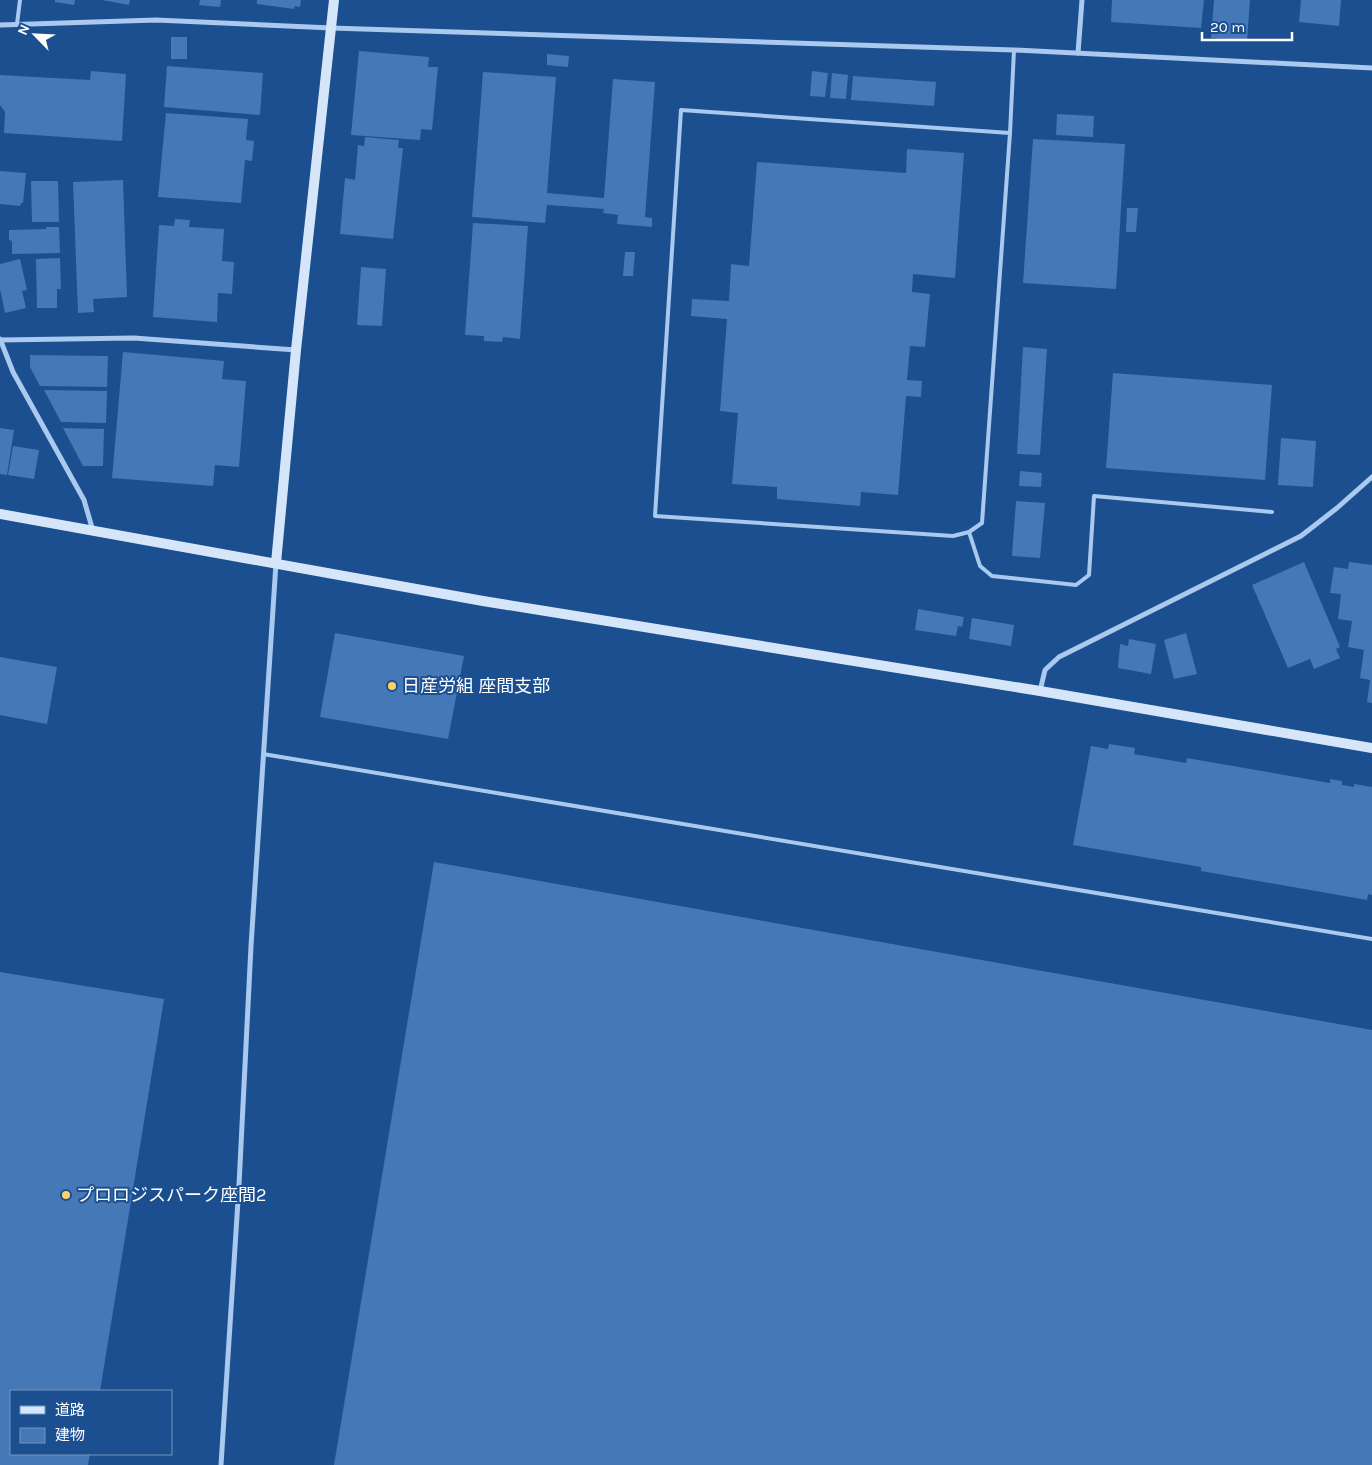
<svg xmlns="http://www.w3.org/2000/svg" width="1372" height="1465" font-family="Karla,'Noto Sans JP',sans-serif">
<style>
.building{fill:#4478b7}
.lines{fill:none;stroke-linecap:round;stroke-linejoin:round}
.lane{stroke:#a9c9ee;stroke-width:4}
.street{stroke:#a9c9ee;stroke-width:5}
.secondary{stroke:#d6e6fa;stroke-width:10}
.poi-dot{fill:#ffd166;stroke:#1b4f8f;stroke-width:2}
.labels{text-anchor:middle;dominant-baseline:central;stroke-width:4;stroke-linejoin:round;paint-order:stroke}
.poi-label{font-size:18px;fill:#fff;stroke:#1b4f8f;text-anchor:start}
</style>
<rect width="100%" height="100%" fill="#1b4f8f"/>
<g class="building">
<polygon points="55,0 75,0 74,5 55,2"/>
<polygon points="102,0 130,0 129,5"/>
<polygon points="200,0 221,0 220,7 199,5"/>
<polygon points="257,0 301,0 300,7 295,6 294,9 257,4"/>
<polygon points="1112,0 1204,0 1201,28 1111,22"/>
<polygon points="1214,0 1250,0 1247,41 1211,38"/>
<polygon points="1301,0 1341,0 1339,26 1299,22"/>
<rect x="171" y="37" width="16" height="22"/>
<polygon points="359,51 429,57 428,67 438,67 432,130 421,129 420,140 351,135"/>
<polygon points="547,54 569,56 568,67 547,65"/>
<polygon points="167,66 263,73 260,115 164,107"/>
<polygon points="91,71 126,74 122,141 4,133 5,112 0,105 0,75 90,80"/>
<polygon points="812,71 828,73 825,97 810,96"/>
<polygon points="483,72 556,77 547,193 604,198 613,79 655,82 645,217 652,218 652,227 617,224 618,215 603,213 604,209 547,205 545,223 472,217"/>
<polygon points="832,73 848,75 846,99 830,98"/>
<polygon points="853,76 936,82 934,106 851,100"/>
<polygon points="166,113 248,119 246,140 254,141 252,161 245,160 241,203 158,197"/>
<polygon points="1057,114 1094,116 1093,137 1056,135"/>
<polygon points="365,137 399,140 398,148 403,148 393,239 340,234 345,178 355,180 358,145 364,146"/>
<polygon points="1033,139 1125,144 1116,289 1023,283"/>
<polygon points="907,149 964,153 955,278 913,274 912,292 930,294 925,347 910,346 907,380 922,381 921,397 906,396 898,495 861,492 860,506 777,499 777,487 732,484 738,413 720,411 727,319 691,316 692,299 729,301 731,264 749,266 757,162 906,173"/>
<polygon points="0,171 26,173 23,203 21,203 20,206 0,204"/>
<polygon points="123,180 127,297 93,299 94,312 78,313 73,182"/>
<polygon points="31,181 58,181 59,222 32,222"/>
<polygon points="1127,208 1138,208 1136,232 1126,232"/>
<polygon points="175,219 190,220 189,227 224,229 222,261 234,262 232,294 218,293 217,322 153,317 159,225 174,226"/>
<polygon points="473,223 528,226 520,339 503,337 502,342 484,341 484,336 465,335"/>
<polygon points="46,227 59,227 60,253 12,254 12,241 9,240 9,230 46,229"/>
<polygon points="625,252 635,252 633,276 623,276"/>
<polygon points="60,258 61,289 57,289 57,308 37,308 36,259"/>
<polygon points="20,259 27,290 22,291 26,308 5,313 0,289 0,264"/>
<polygon points="361,267 386,269 382,326 357,325"/>
<polygon points="1023,347 1047,349 1040,455 1017,454"/>
<polygon points="123,352 224,361 222,379 246,381 239,467 215,465 213,486 112,478"/>
<polygon points="30,355 108,356 107,387 40,386 30,367"/>
<polygon points="1113,373 1272,385 1265,480 1106,468"/>
<polygon points="44,390 107,391 106,423 61,422"/>
<polygon points="0,428 14,430 7,475 0,474"/>
<polygon points="63,428 104,429 103,466 83,466"/>
<polygon points="1281,438 1316,441 1313,487 1278,485"/>
<polygon points="13,446 39,450 34,479 8,475"/>
<polygon points="1020,471 1042,473 1041,487 1019,486"/>
<polygon points="1016,501 1045,503 1040,558 1012,556"/>
<polygon points="1304,562 1340,647 1336,649 1340,658 1314,669 1310,659 1288,668 1252,585"/>
<polygon points="1349,562 1372,565 1372,703 1367,702 1370,680 1360,678 1364,650 1348,647 1352,621 1338,619 1341,594 1330,593 1334,567 1348,569"/>
<polygon points="918,609 964,617 962,627 958,626 956,636 915,630"/>
<polygon points="972,618 1014,625 1011,646 969,639"/>
<polygon points="335,633 464,656 448,739 320,717"/>
<polygon points="1186,633 1197,674 1174,679 1164,640"/>
<polygon points="1129,639 1156,644 1151,674 1118,668 1120,644 1128,646"/>
<polygon points="0,657 57,667 47,724 0,715"/>
<polygon points="1109,744 1135,748 1134,754 1186,763 1187,758 1330,783 1330,779 1342,781 1342,785 1354,787 1354,784 1372,787 1372,895 1368,894 1367,900 1201,871 1201,867 1073,845 1091,746 1108,749"/>
<polygon points="434,862 1372,1030 1372,1465 334,1465"/>
<polygon points="0,972 164,999 100,1391 11,1391 11,1454 90,1454 88,1465 0,1465"/>
</g>
<g class="lines">
<g class="lane">
<polyline points="17,24 20,0"/>
<polyline points="1010,133 681,110 655,516 953,536 969,532 982,523 1010,133 1014,50"/>
<polyline points="969,532 980,566 992,576 1076,585 1089,575 1094,496 1272,512"/>
<polyline points="263,754 1372,939"/>
</g>
<g class="street">
<polyline points="0,25 156,20 331,28 1014,50 1372,68"/>
<polyline points="1078,53 1082,0"/>
<polyline points="0,339 13,372 84,500 93,531"/>
<polyline points="0,340 134,338 296,350"/>
<polyline points="1040,691 1045,670 1059,657 1301,536 1337,508 1372,477"/>
<polyline points="221,1465 239,1185 251,946 276,563"/>
</g>
<g class="secondary">
<polyline points="0,514 483,601 1040,691 1372,748"/>
<polyline points="276,563 296,350 334,0"/>
</g>
</g>
<g class="poi-dot">
<circle cx="392" cy="686" r="5"/>
<circle cx="66" cy="1195" r="5"/>
</g>
<g class="labels">
<g class="poi-label">
<text x="402" y="686">日産労組 座間支部</text>
<text x="76" y="1195">プロロジスパーク座間2</text>
</g>
</g>
<rect x="10" y="1390" width="162" height="65" fill="#1b4f8f" stroke="#7695bc"/>
<rect x="20" y="1406" width="25" height="8" fill="#d6e6fa" stroke="#7695bc"/>
<text x="55" y="1415" font-size="15" fill="#ffffff">道路</text>
<rect x="20" y="1428" width="25" height="15" fill="#4478b7" stroke="#7695bc"/>
<text x="55" y="1440" font-size="15" fill="#ffffff">建物</text>
<g transform="translate(35 35) rotate(294)" stroke="#1b4f8f" stroke-width="4" paint-order="stroke">
<path d="M0-4L9 19L0 12L-9 19Z" fill="#ffffff"/>
<text y="-8" font-size="14" font-weight="bold" text-anchor="middle" fill="#ffffff">N</text>
</g>
<path d="M1202 32v8h90v-8" fill="none" stroke="#ffffff" stroke-width="2.5"/>
<text x="1210" y="32" font-size="15" fill="#ffffff" stroke="#1b4f8f" stroke-width="4" paint-order="stroke">20 m</text>
</svg>
